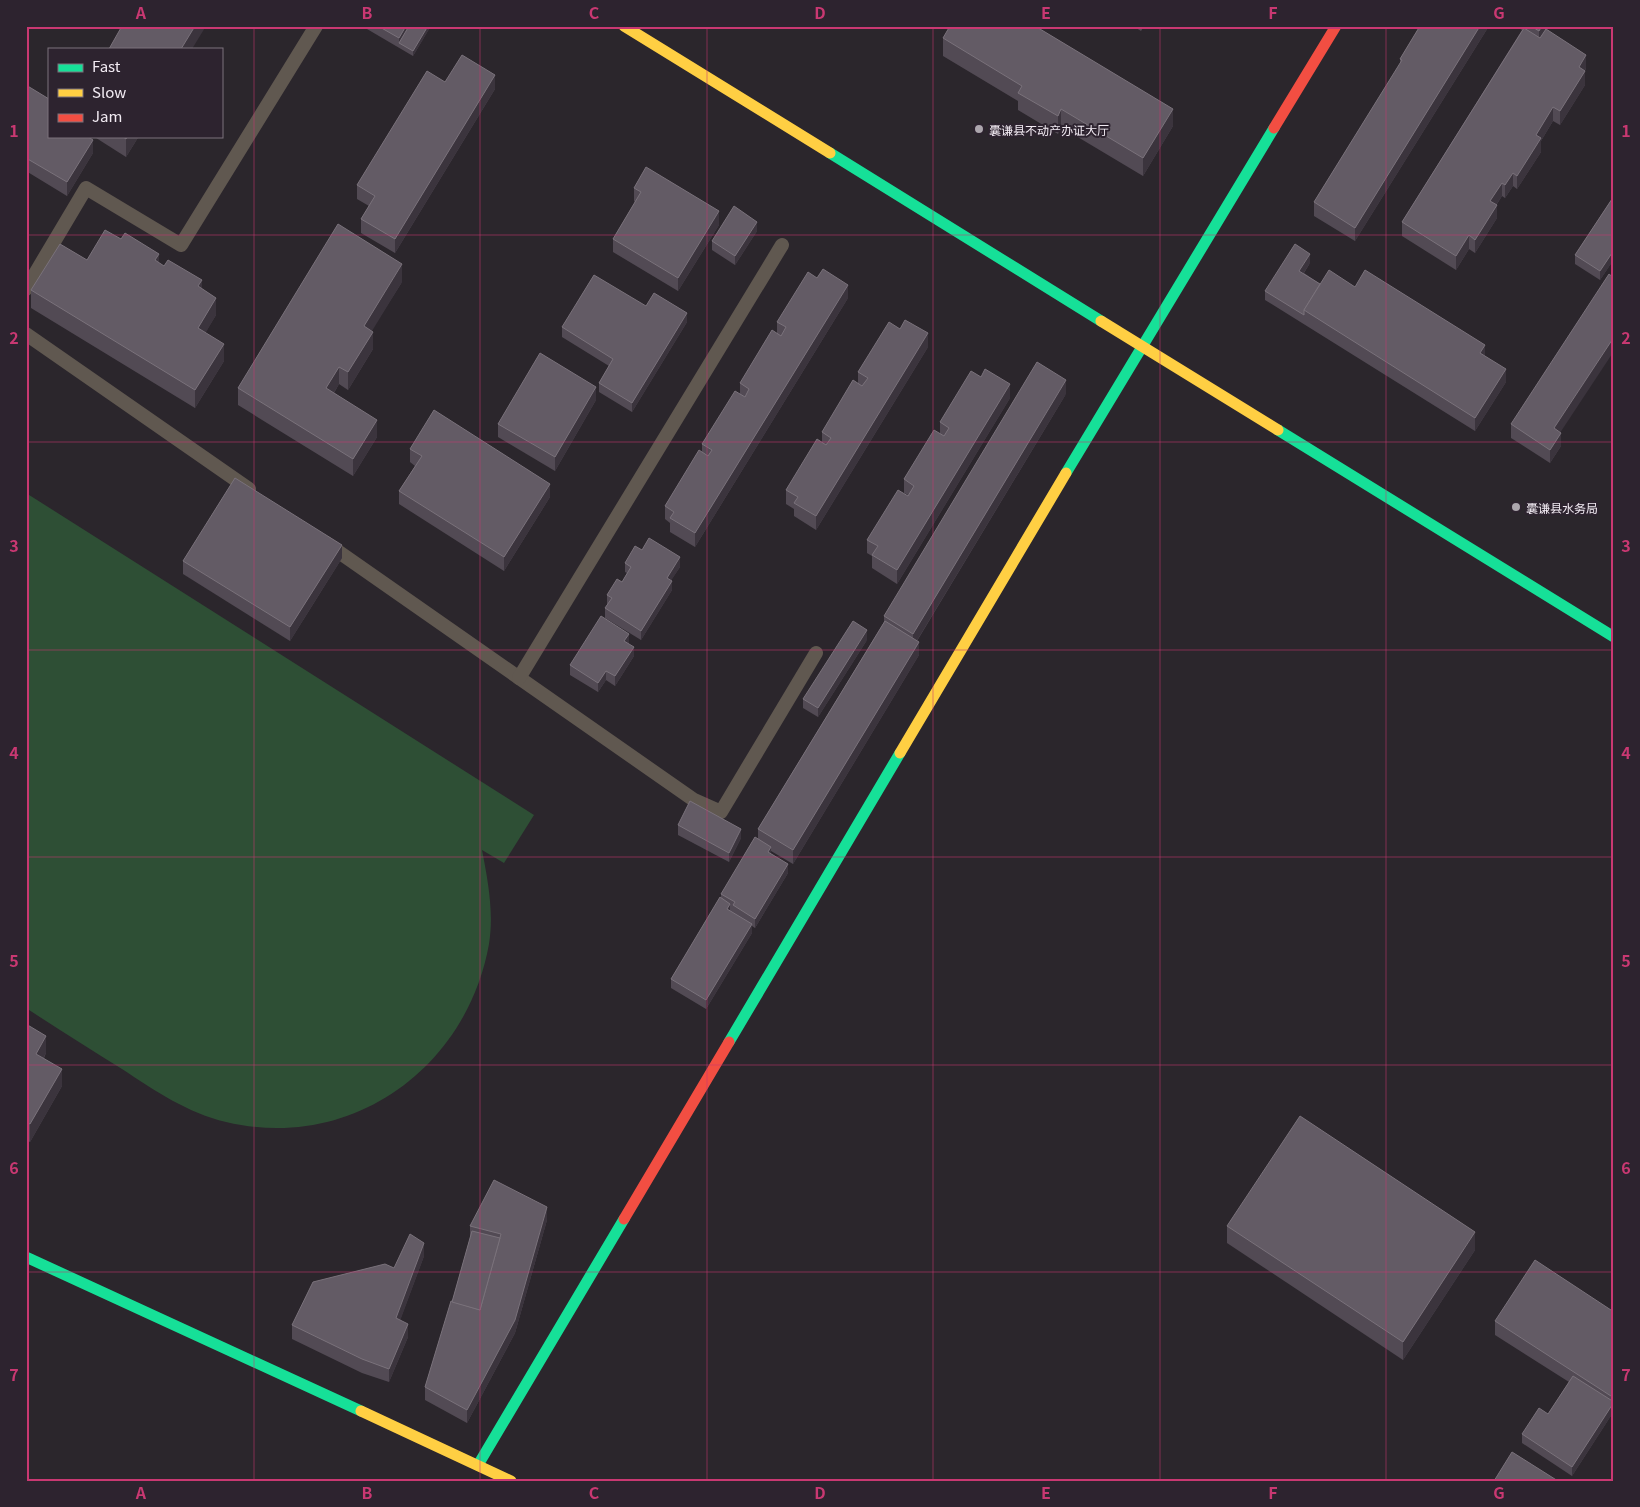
<svg xmlns="http://www.w3.org/2000/svg" width="1640" height="1507" font-family="Georgia,'Noto Sans SC',serif">
<style>
.green{fill:#2e4f35}
.lines{fill:none;stroke-linecap:round;stroke-linejoin:round}
.lane{stroke:#605850;stroke-width:14}
.fast{stroke:#16e098;stroke-width:11}
.slow{stroke:#ffcf43;stroke-width:11}
.jam{stroke:#f24e42;stroke-width:11}
.wall{fill:#524a54}
.shaded-wall{fill:#3b343d}
.building{fill:#635b65;stroke:#7a727b}
.grid{fill:none;stroke:#c93872;stroke-width:1;stroke-opacity:0.55}
.poi-dot{fill:#aca6ad;stroke:#2d232f;stroke-width:2}
.labels{text-anchor:middle;dominant-baseline:central;stroke-width:4;stroke-linejoin:round;paint-order:stroke}
.poi-label{font-size:12px;fill:#f2ebf3;stroke:#2d232f;text-anchor:start}
.neatline{fill:none;stroke:#c93872;stroke-width:2}
.grid-label{font-size:16px;text-anchor:middle;font-weight:bold;fill:#c93872}
</style>
<rect width="100%" height="100%" fill="#2b262c"/>
<path class="green" d="M26,493L534,815L504,863L482,850C488,881 494,912 489,944C467,1068 351,1152 226,1122C188,1113 155,1091 122,1069C90,1049 58,1029 26,1008Z"/>
<g class="lines">
<g class="lane">
<polyline points="26,289 86,188 181,245 316,26"/>
<polyline points="26,334 249,489"/>
<polyline points="326,543 694,800 721,812 816,653"/>
<polyline points="519,678 782,245"/>
</g>
<g class="fast">
<polyline points="830,153 1101,321"/>
<polyline points="1278,430 1614,637"/>
<polyline points="1066,473 1274,128"/>
<polyline points="729,1042 900,753"/>
<polyline points="26,1257 361,1411"/>
<polyline points="478,1465 624,1219"/>
</g>
<g class="slow">
<polyline points="624,26 830,153"/>
<polyline points="1101,321 1278,430"/>
<polyline points="900,753 1066,473"/>
<polyline points="361,1411 511,1481"/>
</g>
<g class="jam">
<polyline points="1274,128 1336,26"/>
<polyline points="624,1219 729,1042"/>
</g>
</g>
<g class="wall">
<polygon points="367,26 429,26 429,29 413,56 367,29"/>
<polygon points="1133,26 1144,26 1141,31"/>
<polygon points="1420,26 1489,26 1355,241 1314,216 1314,202 1400,65 1400,59"/>
<polygon points="1516,26 1548,26 1546,29 1586,68 1585,71 1585,85 1560,125 1553,121 1541,141 1541,152 1517,189 1513,186 1505,198 1502,196 1497,204 1497,218 1475,253 1469,249 1456,270 1402,236 1402,222 1522,30"/>
<polygon points="943,38 1173,126 1143,176 1061,127 1058,134 1018,110 1018,101 943,56"/>
<polygon points="445,82 495,89 395,253 361,233 361,219 369,206 357,199 357,185"/>
<polygon points="26,85 49,136 93,153 67,196 26,171"/>
<polygon points="93,136 139,136 126,157"/>
<polygon points="634,188 719,225 678,291 613,252 613,239 635,202 634,201"/>
<polygon points="1614,196 1614,259 1600,280 1575,264 1575,255"/>
<polygon points="757,231 735,265 712,250 712,241"/>
<polygon points="87,260 159,263 202,289 216,315 205,333 224,361 195,408 31,308 31,290"/>
<polygon points="1310,263 1304,273 1320,284 1355,287 1485,356 1506,382 1475,431 1265,300 1265,291"/>
<polygon points="402,282 371,331 373,349 348,390 339,384 334,393 377,437 353,476 238,405 238,388"/>
<polygon points="848,298 695,547 670,532 670,523 665,519 665,506 702,452 702,444 740,394 740,383 777,334 777,322"/>
<polygon points="646,306 687,322 632,412 599,392 599,383 609,366 562,337 562,327"/>
<polygon points="928,347 816,530 794,516 794,509 786,504 786,490 822,442 822,432 858,384 858,372"/>
<polygon points="1066,394 917,641 919,655 793,864 771,851 771,854 788,873 755,928 752,926 752,933 706,1009 671,988 671,979 721,898 721,894 758,839 758,829 884,622 884,616"/>
<polygon points="1010,398 897,584 872,568 872,556 867,553 867,540 908,495 904,493 904,479 940,433 940,422"/>
<polygon points="596,400 555,471 498,437 498,424"/>
<polygon points="1511,424 1560,433 1561,446 1550,463 1511,438"/>
<polygon points="410,449 550,497 504,571 399,504 399,491 415,466 410,462"/>
<polygon points="642,550 680,567 671,580 672,590 641,640 605,618 605,608 607,605 607,595 622,582 627,573 625,572 625,563"/>
<polygon points="342,558 290,641 183,574 183,561"/>
<polygon points="867,640 818,717 803,708 803,699"/>
<polygon points="629,643 628,644 634,656 615,686 606,680 598,692 570,675 570,665"/>
<polygon points="678,825 741,838 729,862 678,835"/>
<polygon points="26,1024 46,1053 44,1058 62,1086 30,1142 26,1140"/>
<polygon points="547,1220 515,1333 467,1423 425,1400 425,1387 452,1302 470,1238 470,1226"/>
<polygon points="1227,1226 1475,1250 1403,1360 1227,1243"/>
<polygon points="424,1256 400,1320 408,1337 389,1382 362,1373 292,1339 292,1325 394,1268"/>
<polygon points="1614,1312 1614,1411 1572,1476 1522,1443 1522,1434 1548,1414 1569,1382 1495,1335 1495,1321"/>
</g>
<g class="shaded-wall">
<polygon points="195,26 206,26 192,49 181,49"/>
<polygon points="406,26 412,26 399,43 399,38"/>
<polygon points="428,26 429,26 429,29 413,56 413,51"/>
<polygon points="1480,26 1489,26 1355,241 1355,228"/>
<polygon points="1542,26 1548,26 1539,40 1539,31"/>
<polygon points="1586,55 1586,68 1579,81 1579,67"/>
<polygon points="1585,71 1585,85 1560,125 1560,111"/>
<polygon points="495,75 495,89 395,253 395,239"/>
<polygon points="1553,107 1553,121 1541,141 1541,152 1517,189 1517,176 1536,135"/>
<polygon points="1061,109 1061,127 1058,134 1058,116"/>
<polygon points="1173,109 1173,126 1143,176 1143,158"/>
<polygon points="128,136 139,136 126,157 126,139"/>
<polygon points="93,140 93,153 67,196 67,182"/>
<polygon points="1513,173 1513,186 1505,198 1505,185"/>
<polygon points="1502,183 1502,196 1490,214 1490,201"/>
<polygon points="1497,205 1497,218 1475,253 1475,240"/>
<polygon points="719,211 719,225 678,291 678,278"/>
<polygon points="757,222 757,231 735,265 735,256"/>
<polygon points="1469,235 1469,249 1456,270 1456,256"/>
<polygon points="1614,250 1614,259 1600,280 1600,271"/>
<polygon points="159,254 159,272 155,260"/>
<polygon points="1310,254 1310,263 1299,280 1299,271"/>
<polygon points="402,264 402,282 364,344 364,326"/>
<polygon points="202,280 202,298 198,286"/>
<polygon points="848,285 848,298 695,547 695,533"/>
<polygon points="216,298 216,315 198,346 198,328"/>
<polygon points="687,313 687,322 632,412 632,403"/>
<polygon points="373,332 373,349 348,390 348,372"/>
<polygon points="928,333 928,347 816,530 816,516"/>
<polygon points="1614,337 1614,351 1554,442 1554,428"/>
<polygon points="224,344 224,361 195,408 195,390"/>
<polygon points="1485,345 1485,359 1480,353"/>
<polygon points="339,367 339,384 326,406 326,388"/>
<polygon points="1506,369 1506,382 1475,431 1475,418"/>
<polygon points="1066,380 1066,394 913,647 913,634"/>
<polygon points="1010,384 1010,398 897,584 897,570"/>
<polygon points="596,387 596,400 555,471 555,457"/>
<polygon points="377,420 377,437 353,476 353,459"/>
<polygon points="1561,433 1561,446 1550,463 1550,450"/>
<polygon points="550,484 550,497 504,571 504,557"/>
<polygon points="342,545 342,558 290,641 290,627"/>
<polygon points="680,557 680,567 667,587 667,578"/>
<polygon points="672,581 672,590 641,640 641,631"/>
<polygon points="867,630 867,640 818,717 818,708"/>
<polygon points="629,634 629,643 624,650 624,641"/>
<polygon points="919,642 919,655 793,864 793,850"/>
<polygon points="634,647 634,656 615,686 615,676"/>
<polygon points="606,671 606,680 598,692 598,683"/>
<polygon points="741,829 741,838 729,862 729,853"/>
<polygon points="771,847 771,856 768,852"/>
<polygon points="788,864 788,873 755,928 755,919"/>
<polygon points="730,904 730,913 727,909"/>
<polygon points="752,924 752,933 706,1009 706,1000"/>
<polygon points="46,1036 46,1053 36,1071 36,1054"/>
<polygon points="62,1069 62,1086 30,1142 30,1124"/>
<polygon points="547,1207 547,1220 515,1333 467,1423 467,1410"/>
<polygon points="1475,1232 1475,1250 1403,1360 1403,1342"/>
<polygon points="424,1243 424,1256 396,1332 396,1318"/>
<polygon points="408,1324 408,1337 389,1382 389,1369"/>
<polygon points="1614,1398 1614,1411 1572,1476 1572,1467 1614,1402"/>
</g>
<g class="building">
<polygon points="122,26 195,26 181,49 109,49"/>
<polygon points="378,26 406,26 399,38"/>
<polygon points="409,26 428,26 413,51 399,43"/>
<polygon points="950,26 1035,26 1173,109 1143,158 1061,109 1058,116 1018,93 1022,86 943,38"/>
<polygon points="1420,26 1480,26 1355,228 1314,202 1402,60 1400,59"/>
<polygon points="1531,26 1542,26 1539,31"/>
<polygon points="1524,28 1540,38 1546,29 1586,55 1579,67 1585,71 1560,111 1553,107 1536,135 1541,138 1517,176 1513,173 1505,185 1502,183 1490,201 1497,205 1475,240 1469,235 1456,256 1402,222"/>
<polygon points="462,55 495,75 395,239 361,219 375,196 357,185 427,71 445,82"/>
<polygon points="26,85 49,99 49,136 87,136 93,140 67,182 26,158"/>
<polygon points="122,136 128,136 126,139"/>
<polygon points="646,167 719,211 678,278 613,239 641,192 634,188"/>
<polygon points="1614,196 1614,250 1600,271 1575,255"/>
<polygon points="734,206 757,222 735,256 712,241"/>
<polygon points="338,224 402,264 364,326 373,332 348,372 339,367 326,388 377,420 353,459 238,388"/>
<polygon points="105,230 121,239 125,233 159,254 155,260 164,266 168,260 202,280 198,286 216,298 198,328 224,344 195,390 31,290 60,244 87,260"/>
<polygon points="1295,244 1310,254 1299,271 1320,284 1304,310 1304,315 1265,291"/>
<polygon points="823,269 848,285 695,533 670,518 674,512 665,506 699,450 708,456 712,450 702,444 735,391 745,397 749,389 740,383 772,330 781,336 786,327 777,322 808,272 817,278"/>
<polygon points="1329,270 1355,287 1365,270 1485,345 1480,353 1506,369 1475,418 1304,310"/>
<polygon points="1609,274 1614,278 1614,337 1554,428 1561,433 1550,450 1511,424"/>
<polygon points="594,275 646,306 654,293 687,313 632,403 599,383 613,359 562,327"/>
<polygon points="905,320 928,333 816,516 794,503 798,497 786,490 817,439 826,445 831,438 822,432 853,380 862,386 868,378 858,372 889,322 900,329"/>
<polygon points="540,353 596,387 555,457 498,424"/>
<polygon points="1037,362 1066,380 913,634 884,616"/>
<polygon points="985,369 1010,384 897,570 872,555 878,546 867,540 898,490 908,496 914,486 904,479 934,430 944,436 949,428 940,422 971,371 981,377"/>
<polygon points="434,410 550,484 504,557 399,491 422,456 410,449"/>
<polygon points="235,478 342,545 290,627 183,561"/>
<polygon points="649,538 680,557 667,578 672,581 641,631 605,608 612,598 607,595 617,579 622,582 631,567 625,563 635,546 642,550"/>
<polygon points="601,616 629,634 624,641 634,647 615,676 606,671 598,683 570,665"/>
<polygon points="853,621 867,630 818,708 803,699"/>
<polygon points="885,621 919,642 793,850 758,829"/>
<polygon points="690,801 741,829 729,853 678,825"/>
<polygon points="755,837 771,847 768,852 788,864 755,919 733,905 735,902 721,894"/>
<polygon points="720,897 730,904 727,909 752,924 706,1000 671,979"/>
<polygon points="26,1024 46,1036 36,1054 62,1069 30,1124 26,1122"/>
<polygon points="1300,1116 1475,1232 1403,1342 1227,1226"/>
<polygon points="494,1180 547,1207 515,1320 467,1410 425,1387 451,1301 480,1310 501,1234 470,1226"/>
<polygon points="472,1231 500,1238 480,1310 452,1302"/>
<polygon points="410,1234 424,1243 396,1318 408,1324 389,1369 362,1359 292,1325 313,1282 385,1264 394,1268"/>
<polygon points="1535,1260 1614,1312 1614,1398 1495,1321"/>
<polygon points="1573,1376 1614,1402 1572,1467 1522,1434 1539,1408 1548,1414"/>
<polygon points="1512,1452 1558,1481 1494,1481"/>
</g>
<path class="grid" d="M254,26V1481M480,26V1481M707,26V1481M933,26V1481M1160,26V1481M1386,26V1481M26,235H1614M26,442H1614M26,650H1614M26,857H1614M26,1065H1614M26,1272H1614"/>
<g class="poi-dot">
<circle cx="979" cy="129" r="5"/>
<circle cx="1516" cy="507" r="5"/>
</g>
<g class="labels">
<g class="poi-label">
<text x="989" y="129">囊谦县不动产办证大厅</text>
<text x="1526" y="507">囊谦县水务局</text>
</g>
</g>
<rect width="1640" height="1507" fill="none" stroke="#2d232f" stroke-width="55"/>
<rect x="48" y="48" width="175" height="90" fill="#2d232f" stroke="#7c737d"/>
<rect x="58" y="64" width="25" height="8" fill="#16e098" stroke="#7c737d"/>
<text x="92" y="72" font-size="15" fill="#f2ebf3">Fast</text>
<rect x="58" y="89" width="25" height="8" fill="#ffcf43" stroke="#7c737d"/>
<text x="92" y="98" font-size="15" fill="#f2ebf3">Slow</text>
<rect x="58" y="114" width="25" height="8" fill="#f24e42" stroke="#7c737d"/>
<text x="92" y="122" font-size="15" fill="#f2ebf3">Jam</text>
<rect x="28" y="28" width="1584" height="1452" class="neatline"/>
<g class="grid-label">
<text x="141" y="19">A</text>
<text x="367" y="19">B</text>
<text x="594" y="19">C</text>
<text x="820" y="19">D</text>
<text x="1046" y="19">E</text>
<text x="1273" y="19">F</text>
<text x="1499" y="19">G</text>
<text x="14" y="137">1</text>
<text x="1626" y="137">1</text>
<text x="14" y="344">2</text>
<text x="1626" y="344">2</text>
<text x="14" y="552">3</text>
<text x="1626" y="552">3</text>
<text x="14" y="759">4</text>
<text x="1626" y="759">4</text>
<text x="14" y="967">5</text>
<text x="1626" y="967">5</text>
<text x="14" y="1174">6</text>
<text x="1626" y="1174">6</text>
<text x="14" y="1381">7</text>
<text x="1626" y="1381">7</text>
<text x="141" y="1499">A</text>
<text x="367" y="1499">B</text>
<text x="594" y="1499">C</text>
<text x="820" y="1499">D</text>
<text x="1046" y="1499">E</text>
<text x="1273" y="1499">F</text>
<text x="1499" y="1499">G</text>
</g>
</svg>
